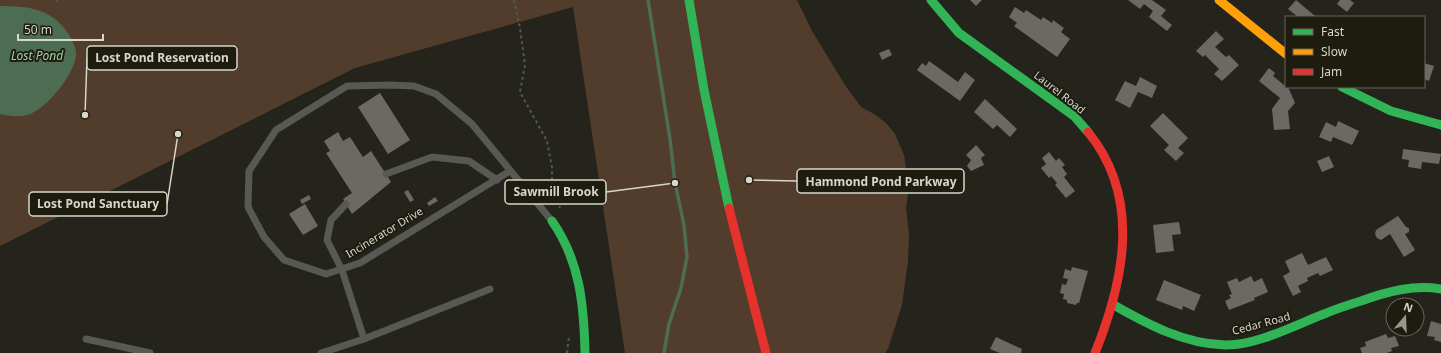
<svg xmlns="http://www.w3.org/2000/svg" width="1441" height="353" font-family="'Noto Sans',sans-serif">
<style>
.green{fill:#523d2c}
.water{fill:#4d6d52}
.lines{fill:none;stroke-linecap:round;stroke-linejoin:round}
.stream{stroke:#4d6d52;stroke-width:3.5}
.building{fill:#6c6964}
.path{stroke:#555752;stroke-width:2;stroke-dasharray:3 3;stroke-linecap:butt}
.lane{stroke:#575952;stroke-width:7}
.fast{stroke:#30b455;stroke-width:9}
.slow{stroke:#ff9f0a;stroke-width:9}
.jam{stroke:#e5322d;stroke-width:9}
.labels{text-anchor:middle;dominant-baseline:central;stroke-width:4;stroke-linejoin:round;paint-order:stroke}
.street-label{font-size:11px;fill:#d6d6cd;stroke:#1d1c0f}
.water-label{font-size:12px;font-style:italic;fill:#9cd7a6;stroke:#1d1c0f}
.leader{fill:none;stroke:#d6d6cd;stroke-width:1.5}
.callout-dot{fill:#d6d6cd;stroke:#1d1c0f;stroke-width:1.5}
.callout{fill:#1d1c0f;stroke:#d6d6cd;stroke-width:1.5}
.callout-label{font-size:12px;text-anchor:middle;font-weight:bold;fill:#d6d6cd}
</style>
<rect width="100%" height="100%" fill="#24231c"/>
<polygon class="green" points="0,0 797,0 812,31 845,85 861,107 874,114 886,123 895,134 904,155 909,187 906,208 909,235 908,261 902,305 888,349 885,353 625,353 573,7 355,68 0,246"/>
<path class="water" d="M0,6C31,6 54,9 71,38C73,43 77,50 76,55C75,74 45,111 27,115C19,117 8,116 0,114Z"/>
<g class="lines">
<polyline class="stream" points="648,0 670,139 675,183 684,225 687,257 681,288 669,324 664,353"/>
</g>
<g class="building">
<polygon points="970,0 982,0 976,6"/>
<polygon points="1128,0 1152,0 1166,10 1161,16 1172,25 1167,31 1149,17 1153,11 1144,4 1140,9"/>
<polygon points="1296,0 1315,16 1315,17 1298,17 1288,9"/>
<polygon points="1340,0 1350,0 1354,3 1347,12 1337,4"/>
<polygon points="1015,7 1024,13 1026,10 1041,20 1043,17 1052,23 1053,20 1064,28 1061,32 1070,39 1057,57 1014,26 1017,23 1009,17"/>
<polygon points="1216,31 1224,39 1215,47 1226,57 1229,55 1239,65 1222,81 1214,74 1219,69 1205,55 1203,57 1196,51"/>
<polygon points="889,49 892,55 882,60 879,53"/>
<polygon points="929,61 958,82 965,72 975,80 960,101 917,70 922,63 926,66"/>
<polygon points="1424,63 1434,66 1429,81 1424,79"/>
<polygon points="1269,68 1275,73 1273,76 1289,89 1295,103 1288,111 1290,129 1274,130 1272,109 1280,98 1259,81"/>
<polygon points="1140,77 1157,86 1152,98 1138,92 1130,108 1115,100 1125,81 1136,86"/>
<polygon points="380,93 410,140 388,154 358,107"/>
<polygon points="985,99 1017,129 1010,137 997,125 993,129 974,112"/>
<polygon points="1163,113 1188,138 1178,148 1184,153 1176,161 1164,150 1169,145 1150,126"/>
<polygon points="1338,121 1359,131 1352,145 1333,137 1331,142 1319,137 1326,122 1336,127"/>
<polygon points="338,132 343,141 350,137 363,157 371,151 391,182 352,214 343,199 352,193 326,153 330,151 324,141"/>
<polygon points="976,145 985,155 981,158 984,165 971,171 967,166 971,160 966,155"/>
<polygon points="1403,149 1441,154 1439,164 1422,162 1421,169 1408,167 1409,160 1402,159"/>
<polygon points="1049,152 1056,161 1059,158 1065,165 1062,167 1067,174 1064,177 1075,191 1066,198 1055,185 1057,183 1051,176 1049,178 1041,168 1046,164 1042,158"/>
<polygon points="1329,156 1334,167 1322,172 1317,161"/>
<polygon points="408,190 414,200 410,202 404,192"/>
<polygon points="309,195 311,199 302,204 300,200"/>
<polygon points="435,197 438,201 429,206 427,203"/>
<polygon points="305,204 318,226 303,235 289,214"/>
<polygon points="1398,216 1406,227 1409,228 1409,232 1405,234 1415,250 1404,257 1390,234 1381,240 1377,238 1375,234 1376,230"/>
<polygon points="1179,222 1181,234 1172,235 1174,251 1156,253 1153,225"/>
<polygon points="1302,253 1308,265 1326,257 1333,270 1320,276 1318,273 1307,278 1308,281 1298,286 1301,292 1293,296 1283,276 1290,272 1285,261"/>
<polygon points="1072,267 1088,271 1079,303 1077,303 1076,305 1067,303 1067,300 1063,299 1064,294 1060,293 1062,284 1066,285 1068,279 1063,278 1065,269 1071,271"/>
<polygon points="1251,276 1254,282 1262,278 1268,292 1254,298 1255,300 1229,310 1225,301 1231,298 1229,295 1232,294 1227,282 1237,278 1239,282"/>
<polygon points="1164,280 1201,295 1194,311 1183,306 1182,310 1156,300"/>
<polygon points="1431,321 1441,324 1441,342 1434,340 1435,337 1427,336"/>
<polygon points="1386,334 1388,338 1395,336 1399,346 1391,348 1392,351 1387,353 1362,353 1360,348 1366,346 1365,342"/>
<polygon points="996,337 1022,349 1021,353 1000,353 990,349"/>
</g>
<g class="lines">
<g class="path">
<polyline points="514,0 520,28 525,65 520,92 547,141 552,167 552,179 560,208"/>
<polyline points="56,2 57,0"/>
<polyline points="567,353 569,336"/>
</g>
<g class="lane">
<polyline points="510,171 360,263 326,274 284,260 264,237 248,207 249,171 276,130 347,86 390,85 414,86 436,94 472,124 552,221"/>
<polyline points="386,174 432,157 469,161 497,180"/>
<polyline points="346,204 331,220 327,240 342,270 364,339 490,289"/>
<polyline points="86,339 150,353"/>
<polyline points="321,353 364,339"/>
</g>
<g class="fast">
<polyline points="689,0 704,90 729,208"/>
<polyline points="931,0 959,33 1074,116 1088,132"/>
<polyline points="1342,87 1391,111 1441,125"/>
<path d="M552,221C580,261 584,305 585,353"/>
<path d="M1112,304C1147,324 1184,344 1225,345C1256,346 1295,325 1324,314C1336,309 1348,305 1361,301C1386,292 1414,284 1441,289"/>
</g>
<polyline class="slow" points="1219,0 1286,54"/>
<g class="jam">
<path d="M1088,132C1142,198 1124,281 1095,353"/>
<polyline points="729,208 766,353"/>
</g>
</g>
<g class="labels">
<g class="street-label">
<text transform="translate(1060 92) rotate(38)">Laurel Road</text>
<text transform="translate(384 232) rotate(-31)">Incinerator Drive</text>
<text transform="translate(1261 323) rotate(-15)">Cedar Road</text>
</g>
<g class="water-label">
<text x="37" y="55">Lost Pond</text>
</g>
</g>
<path class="leader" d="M85 115L87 58M749 180L797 181M675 183L606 192M178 134L167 204"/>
<g class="callout-dot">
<circle cx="85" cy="115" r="4"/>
<circle cx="749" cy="180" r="4"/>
<circle cx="675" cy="183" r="4"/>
<circle cx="178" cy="134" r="4"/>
</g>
<g class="callout">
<rect x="87" y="46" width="150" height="24" rx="4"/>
<rect x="797" y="169" width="167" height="24" rx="4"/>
<rect x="505" y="180" width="101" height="24" rx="4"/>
<rect x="29" y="192" width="138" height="24" rx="4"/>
</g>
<g class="callout-label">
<text x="162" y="62">Lost Pond Reservation</text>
<text x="881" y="186">Hammond Pond Parkway</text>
<text x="556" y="196">Sawmill Brook</text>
<text x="98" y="208">Lost Pond Sanctuary</text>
</g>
<rect x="1285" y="16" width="140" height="72" fill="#1d1c0f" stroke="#67665b"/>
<rect x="1293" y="29" width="20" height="6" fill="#30b455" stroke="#67665b"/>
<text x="1321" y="36" font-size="12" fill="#d6d6cd">Fast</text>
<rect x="1293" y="49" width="20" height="6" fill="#ff9f0a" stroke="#67665b"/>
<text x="1321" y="56" font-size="12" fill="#d6d6cd">Slow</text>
<rect x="1293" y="69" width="20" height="6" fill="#e5322d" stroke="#67665b"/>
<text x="1321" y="76" font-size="12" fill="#d6d6cd">Jam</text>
<g transform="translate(1405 317) rotate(19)"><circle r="19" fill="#1d1c0f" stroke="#67665b"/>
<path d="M0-3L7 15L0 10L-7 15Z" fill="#98978f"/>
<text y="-6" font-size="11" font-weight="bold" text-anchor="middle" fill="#d6d6cd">N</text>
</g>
<path d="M18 34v6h85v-6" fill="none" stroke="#d6d6cd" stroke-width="2"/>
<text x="24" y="34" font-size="12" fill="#d6d6cd" stroke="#1d1c0f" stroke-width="3" paint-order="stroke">50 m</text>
</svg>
